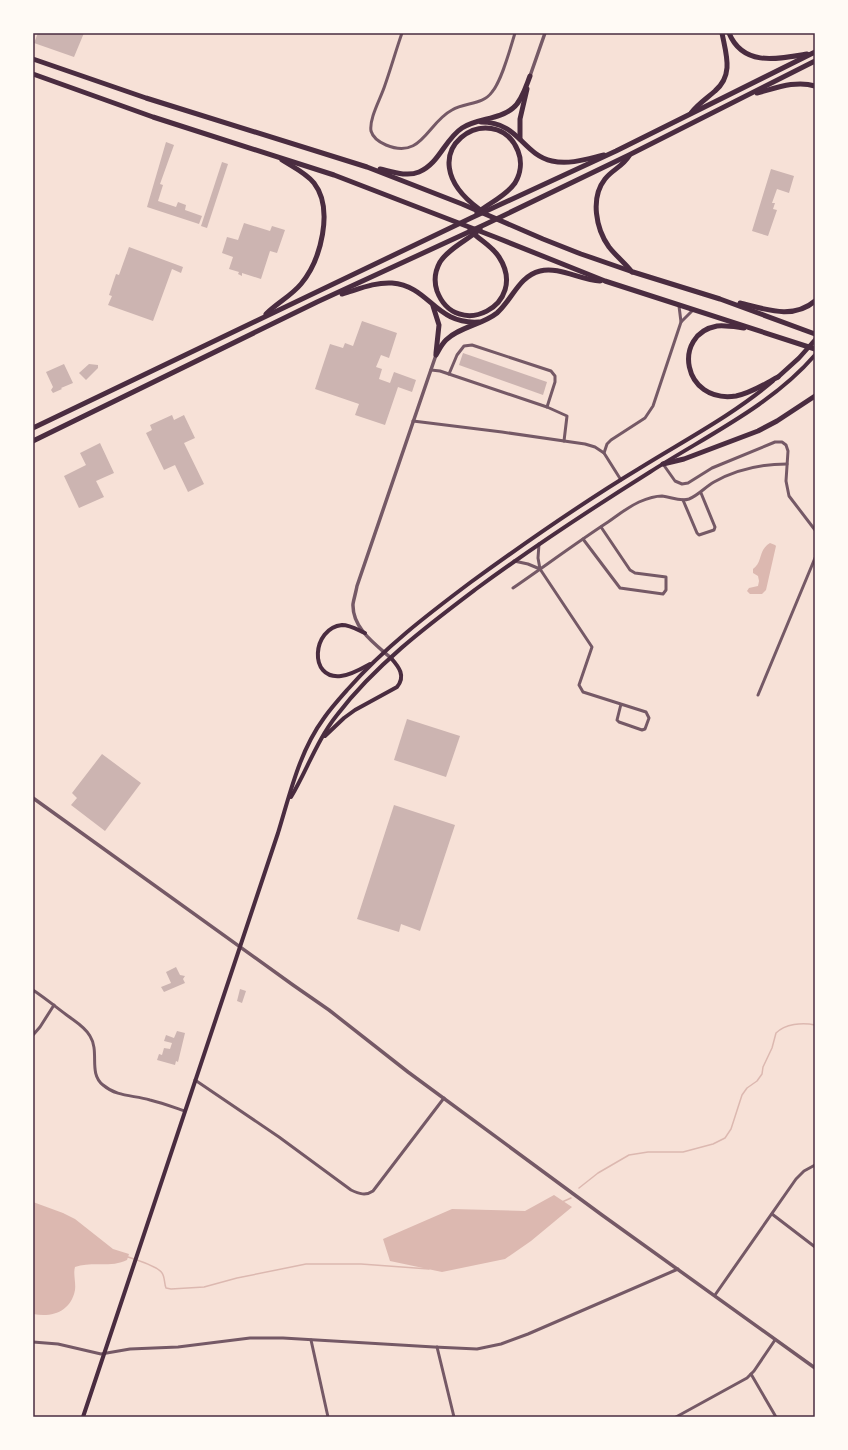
<svg xmlns="http://www.w3.org/2000/svg" width="848" height="1450" font-family="'Titillium Web',sans-serif">
<style>
.water{fill:#dcb8b0}
.lines{fill:none;stroke-linecap:round;stroke-linejoin:round}
.stream{stroke:#dcb8b0;stroke-width:1.5}
.building{fill:#ccb4b1}
.minor{stroke:#755966;stroke-width:3}
.tertiary{stroke:#755966;stroke-width:3.5}
.secondary{stroke:#4a2c40;stroke-width:4}
.primary{stroke:#4a2c40;stroke-width:4.5}
.trunk{stroke:#4a2c40;stroke-width:5}
.neatline{fill:none;stroke:#4a2c40;stroke-width:1.5}
</style>
<rect width="100%" height="100%" fill="#f7e1d7"/>
<g class="water">
<path d="M770,543L775,545L776,546L766,590L762,594H750L747,591L749,588L758,586L759,581L758,576L753,573V569C763,562 758,550 770,543Z"/>
<polygon points="554,1195 572,1207 531,1241 505,1259 442,1272 390,1261 383,1239 452,1209 525,1211"/>
<path d="M33,1202L63,1213L75,1219L113,1249L129,1254L127,1260C112,1268 91,1261 75,1267C73,1274 76,1282 75,1290C71,1311 53,1318 33,1314Z"/>
</g>
<g class="lines">
<g class="stream">
<path d="M579,1188L598,1173L629,1155L648,1152H683L713,1144L725,1138L731,1129L742,1095L747,1088L757,1081L762,1074L763,1067L772,1048L776,1033C785,1024 802,1022 815,1025"/>
<polyline points="562,1202 571,1198"/>
<path d="M128,1257C136,1260 158,1266 162,1273C165,1277 164,1283 166,1288L171,1289L204,1287L237,1278L306,1264H361L429,1269"/>
</g>
</g>
<g class="building">
<polygon points="38,33 84,33 74,57 34,43"/>
<polygon points="166,142 174,145 160,184 163,185 158,201 176,207 178,202 186,205 185,210 202,216 199,224 147,207"/>
<polygon points="222,162 228,164 207,228 201,226"/>
<polygon points="771,169 794,176 789,193 777,189 772,203 775,203 773,209 777,210 768,236 752,231"/>
<polygon points="244,223 270,231 272,226 285,230 277,253 270,251 261,279 242,273 242,276 238,274 239,272 229,269 233,257 222,253 227,237 238,240"/>
<polygon points="129,247 183,267 181,273 172,269 153,321 108,305 112,296 109,295 116,274 119,275"/>
<polygon points="362,321 397,333 389,358 381,355 376,367 382,369 379,379 390,383 394,372 416,380 412,392 398,387 385,425 355,415 359,404 315,389 330,344 343,348 345,343 353,346"/>
<polygon points="463,353 547,382 543,395 459,365"/>
<polygon points="64,364 73,383 61,388 62,389 53,393 51,390 53,387 46,372"/>
<polygon points="89,364 98,365 98,368 86,380 79,373"/>
<polygon points="172,415 174,420 184,415 195,438 184,443 204,484 188,492 175,465 164,470 146,433 152,430 150,425"/>
<polygon points="100,443 114,473 96,481 104,497 79,508 64,476 86,465 80,453"/>
<polygon points="407,719 460,736 446,777 394,760"/>
<polygon points="102,754 141,783 105,831 71,805 77,798 72,793"/>
<polygon points="394,805 455,825 420,931 401,924 399,932 357,919"/>
<polygon points="176,967 180,975 185,976 183,979 185,983 164,992 161,987 171,983 166,972"/>
<polygon points="240,989 246,991 242,1003 237,1001"/>
<polygon points="177,1031 185,1033 178,1062 176,1061 175,1065 157,1060 159,1054 162,1055 164,1048 170,1049 172,1043 164,1041 166,1035 174,1038"/>
</g>
<g class="lines">
<g class="minor">
<path d="M402,33C396,50 391,68 385,85C381,98 369,118 371,131C373,138 379,142 386,145C422,160 427,123 452,110C465,102 483,105 492,92C502,80 510,49 515,33"/>
<polyline points="681,322 693,310"/>
<polyline points="431,370 440,371 547,407 567,416 564,441"/>
<polyline points="449,374 457,355 464,346 472,345 551,371 555,376 555,382 547,407"/>
<polyline points="413,421 502,432 585,444 595,447 604,453"/>
<polyline points="663,464 675,481 682,484 688,483 712,468 775,442 782,442 786,445 788,451 786,481 789,496 815,530"/>
<polyline points="621,480 604,453 607,444 611,440 645,418 653,406 681,322 679,306"/>
<polyline points="683,500 697,533 699,535 714,530 715,527 701,493"/>
<polyline points="583,539 620,588 663,594 666,590 666,577 635,573 630,570 601,527"/>
<polyline points="539,544 538,558 540,569 592,647 579,685 583,692 646,712 649,718 645,729 642,730 619,722 617,720 621,704"/>
<polyline points="514,561 528,564 540,569"/>
<path d="M513,588C545,566 576,543 608,522C618,515 628,507 639,502C646,499 655,496 662,496C672,497 679,502 689,499C699,495 705,487 714,482C737,469 762,464 787,464"/>
<polyline points="758,695 815,558"/>
<path d="M33,990C45,998 56,1007 68,1016C76,1022 85,1027 90,1036C100,1052 88,1073 103,1085C117,1097 133,1095 150,1100C162,1103 173,1107 185,1111"/>
<polyline points="33,1035 40,1027 54,1005"/>
<path d="M195,1080L279,1137L351,1190C359,1194 366,1196 373,1191L444,1098"/>
<polyline points="772,1214 815,1247"/>
<polyline points="715,1295 796,1179 804,1171 815,1165"/>
<polyline points="311,1340 328,1417"/>
<polyline points="33,1342 58,1344 101,1354 130,1349 178,1347 250,1338 283,1338 434,1347 477,1349 501,1344 528,1334 678,1269"/>
<polyline points="437,1347 454,1417"/>
<polyline points="751,1374 776,1417"/>
<polyline points="676,1417 747,1378 754,1371 775,1340"/>
</g>
<g class="tertiary">
<polyline points="530,76 545,33"/>
<path d="M391,658C375,644 352,628 353,604C354,598 356,592 357,586L436,355"/>
<polyline points="33,798 293,985 329,1010 408,1072 602,1215 815,1368"/>
</g>
<g class="secondary">
<path d="M365,633C358,630 350,625 342,625C312,628 308,680 341,676C351,675 361,669 370,664"/>
<path d="M325,736L344,718L355,710L397,687C406,676 399,667 391,658"/>
<path d="M291,797C307,770 317,740 337,715C375,665 427,626 476,589C533,547 591,509 650,472C706,436 771,406 815,355"/>
<path d="M83,1417L278,833C290,794 299,752 324,718C331,708 340,698 348,689C384,648 427,615 471,582C526,542 582,503 640,468C685,440 733,415 773,381"/>
</g>
<polyline class="primary" points="778,377 799,358 815,340"/>
<g class="trunk">
<path d="M729,33C743,67 778,59 807,54"/>
<polyline points="33,59 146,98 367,167 462,204 543,239 581,254 633,272 720,299 815,334"/>
<polyline points="33,74 153,117 334,175 495,237 605,281 815,349"/>
<path d="M757,93C776,88 796,80 815,86"/>
<path d="M691,113C699,103 706,99 715,91C734,75 726,54 722,33"/>
<path d="M481,122C519,122 522,154 552,161C569,165 587,159 604,155"/>
<polyline points="520,139 520,119 527,89"/>
<path d="M629,156C623,166 612,170 605,179C590,198 596,229 609,247C616,256 625,263 632,272"/>
<path d="M380,169C393,172 407,177 419,172C439,164 445,139 462,128C477,118 499,120 513,108C522,101 526,86 530,76"/>
<path d="M477,213C489,203 506,196 515,183C521,173 522,161 518,151C495,95 402,152 479,209"/>
<path d="M470,230C479,240 491,245 499,257C530,305 456,342 437,291C434,282 435,271 440,262C449,248 468,240 480,229"/>
<path d="M342,294C359,289 375,282 392,283C430,286 435,325 479,322"/>
<path d="M740,303C765,309 793,320 815,301"/>
<polyline points="433,306 439,325 436,353"/>
<path d="M266,314C277,303 291,296 301,284C321,260 334,209 314,183C306,173 293,167 282,160"/>
<path d="M744,328C736,327 726,325 717,326C672,334 682,404 736,396C751,393 765,384 778,377"/>
<path d="M436,355C439,350 441,345 446,340C459,327 482,325 497,313C512,300 519,276 540,271C558,266 581,280 600,281"/>
<polyline points="33,428 471,218 616,151 815,52"/>
<polyline points="33,441 317,302 486,224 629,155 815,61"/>
<polyline points="663,464 684,459 758,431 777,421 815,396"/>
</g>
</g>
<rect width="848" height="1450" fill="none" stroke="#fffaf5" stroke-width="68"/>
<rect x="34" y="34" width="780" height="1382" class="neatline"/>
</svg>
